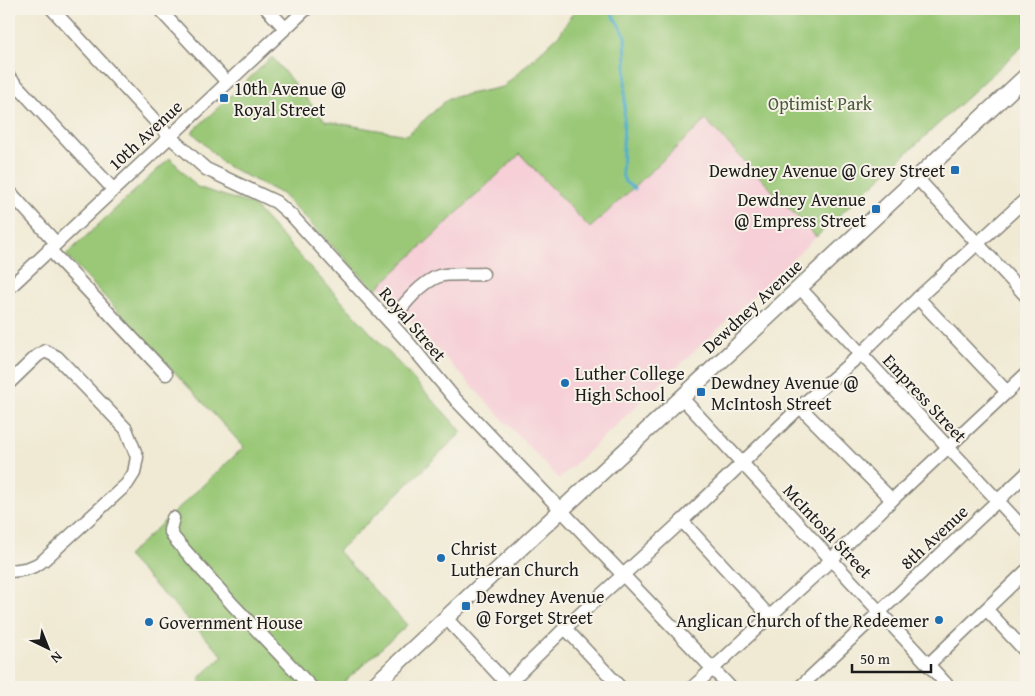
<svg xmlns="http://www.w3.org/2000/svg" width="1035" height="696" font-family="'Gentium Book Plus',serif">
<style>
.built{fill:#f6cfd7}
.green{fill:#9ac877;stroke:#5b724a}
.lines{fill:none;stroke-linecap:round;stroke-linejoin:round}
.stream{stroke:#4faecd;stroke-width:3}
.minor-casing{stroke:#868378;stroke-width:15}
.major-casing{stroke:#868378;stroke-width:18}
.minor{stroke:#fff;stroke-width:12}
.major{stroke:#fff;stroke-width:15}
.poi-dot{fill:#1f6fb2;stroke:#f7f3e8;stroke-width:2}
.labels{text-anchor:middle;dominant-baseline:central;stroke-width:4;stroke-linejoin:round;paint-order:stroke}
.poi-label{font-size:18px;fill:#1c1c1c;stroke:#f7f3e8;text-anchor:start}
.park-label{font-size:18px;fill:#48583c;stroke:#f7f3e8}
.street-label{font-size:18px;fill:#1c1c1c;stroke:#f7f3e8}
</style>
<rect width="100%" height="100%" fill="#f7f3e8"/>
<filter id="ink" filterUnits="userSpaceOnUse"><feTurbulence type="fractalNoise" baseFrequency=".02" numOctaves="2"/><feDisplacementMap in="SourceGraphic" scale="10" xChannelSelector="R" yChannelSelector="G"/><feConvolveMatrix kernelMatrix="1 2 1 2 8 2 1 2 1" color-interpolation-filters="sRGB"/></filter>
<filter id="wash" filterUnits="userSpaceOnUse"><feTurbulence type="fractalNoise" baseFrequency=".0096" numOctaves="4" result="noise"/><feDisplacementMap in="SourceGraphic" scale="20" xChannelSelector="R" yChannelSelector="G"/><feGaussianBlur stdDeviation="1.12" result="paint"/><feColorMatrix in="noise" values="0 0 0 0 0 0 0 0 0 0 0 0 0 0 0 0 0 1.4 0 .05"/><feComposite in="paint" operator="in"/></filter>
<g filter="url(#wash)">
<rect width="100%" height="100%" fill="#f0ead4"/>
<polygon class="built" points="706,120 816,237 559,479 378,286 520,154 590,228"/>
<g class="green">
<polygon points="575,9 1026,9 1026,43 816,237 706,120 590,228 520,154 375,290 282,194 225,165 192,132 272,57 325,121 407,135 449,98 503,87 560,34"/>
<polygon points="170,158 197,187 253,205 462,432 338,551 407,625 339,687 206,687 198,679 223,656 127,556 244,447 66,255"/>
</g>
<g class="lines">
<polyline class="stream" points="609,9 625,35 626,65 622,174 625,182 635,189"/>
</g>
</g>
<g filter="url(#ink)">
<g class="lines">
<g class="minor-casing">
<g id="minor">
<polyline points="52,9 170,137 206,169 276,202 293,217 407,341 456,400 730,687"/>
<polyline points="159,9 227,82"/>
<polyline points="267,9 285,28"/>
<polyline points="9,77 113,189"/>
<polyline points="917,178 1026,296"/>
<polyline points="9,191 56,243"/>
<polyline points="49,249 166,374"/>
<polyline points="799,287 1026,531"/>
<polyline points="9,288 306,9"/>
<polyline points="918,298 1007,392"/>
<path d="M390,322C402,307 420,283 439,276C448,273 472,275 483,274"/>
<path d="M9,383L37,356L45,351L57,357L126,429L137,457L134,473L127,484L47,557C36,568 24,570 9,571"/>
<polyline points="682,398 949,687"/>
<polyline points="800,407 892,500"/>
<polyline points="173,518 170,530 174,538 233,605 311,687"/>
<polyline points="682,521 770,617"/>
<polyline points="987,610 1026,652"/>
<polyline points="446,618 510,687"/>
<polyline points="565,628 620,687"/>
<polyline points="928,665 1026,571"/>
<polyline points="505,687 565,628 682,521 800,407 861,354 918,298 1026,199"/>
<polyline points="693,687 831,560 892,500 1026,374"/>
<polyline points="800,687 1026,474"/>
</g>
</g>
<g class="major-casing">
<polyline id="major" points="372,687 1026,76"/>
</g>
<use href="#minor" class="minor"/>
<use href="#major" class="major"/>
</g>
</g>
<g class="poi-dot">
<rect x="219" y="93" width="10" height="10" rx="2.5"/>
<rect x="950" y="165" width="10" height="10" rx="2.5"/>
<rect x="871" y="204" width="10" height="10" rx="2.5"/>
<circle cx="565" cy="383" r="5"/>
<rect x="696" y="387" width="10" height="10" rx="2.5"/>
<circle cx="441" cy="558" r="5"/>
<rect x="461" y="601" width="10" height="10" rx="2.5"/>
<circle cx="939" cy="620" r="5"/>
<circle cx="149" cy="622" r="5"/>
</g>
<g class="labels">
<g class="poi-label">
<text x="234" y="88">10th Avenue @<tspan x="234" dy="21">Royal Street</tspan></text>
<text x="945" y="170" text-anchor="end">Dewdney Avenue @ Grey Street</text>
<text x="866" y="199" text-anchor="end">Dewdney Avenue<tspan x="866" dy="21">@ Empress Street</tspan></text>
<text x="575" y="373">Luther College<tspan x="575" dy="21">High School</tspan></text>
<text x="711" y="382">Dewdney Avenue @<tspan x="711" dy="21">McIntosh Street</tspan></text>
<text x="451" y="548">Christ<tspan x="451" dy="21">Lutheran Church</tspan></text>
<text x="476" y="596">Dewdney Avenue<tspan x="476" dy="21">@ Forget Street</tspan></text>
<text x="929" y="620" text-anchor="end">Anglican Church of the Redeemer</text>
<text x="159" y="622">Government House</text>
</g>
<g class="park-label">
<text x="820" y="103">Optimist Park</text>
</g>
<g class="street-label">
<text transform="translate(145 135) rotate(-43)">10th Avenue</text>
<text transform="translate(752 306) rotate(-43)">Dewdney Avenue</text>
<text transform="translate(413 324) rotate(49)">Royal Street</text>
<text transform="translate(925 398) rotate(47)">Empress Street</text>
<text transform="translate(828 531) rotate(47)">McIntosh Street</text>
<text transform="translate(934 537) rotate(-43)">8th Avenue</text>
</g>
</g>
<rect width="1035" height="696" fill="none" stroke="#f7f3e8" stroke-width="30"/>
<g transform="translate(48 648) rotate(137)" stroke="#f7f3e8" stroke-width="4" paint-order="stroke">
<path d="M0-4L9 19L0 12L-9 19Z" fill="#1c1c1c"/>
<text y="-8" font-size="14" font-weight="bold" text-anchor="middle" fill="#1c1c1c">N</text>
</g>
<path d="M852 664v8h79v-8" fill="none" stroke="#1c1c1c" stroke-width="2.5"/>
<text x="860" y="664" font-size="15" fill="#1c1c1c" stroke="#f7f3e8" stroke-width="4" paint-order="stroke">50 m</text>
</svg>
